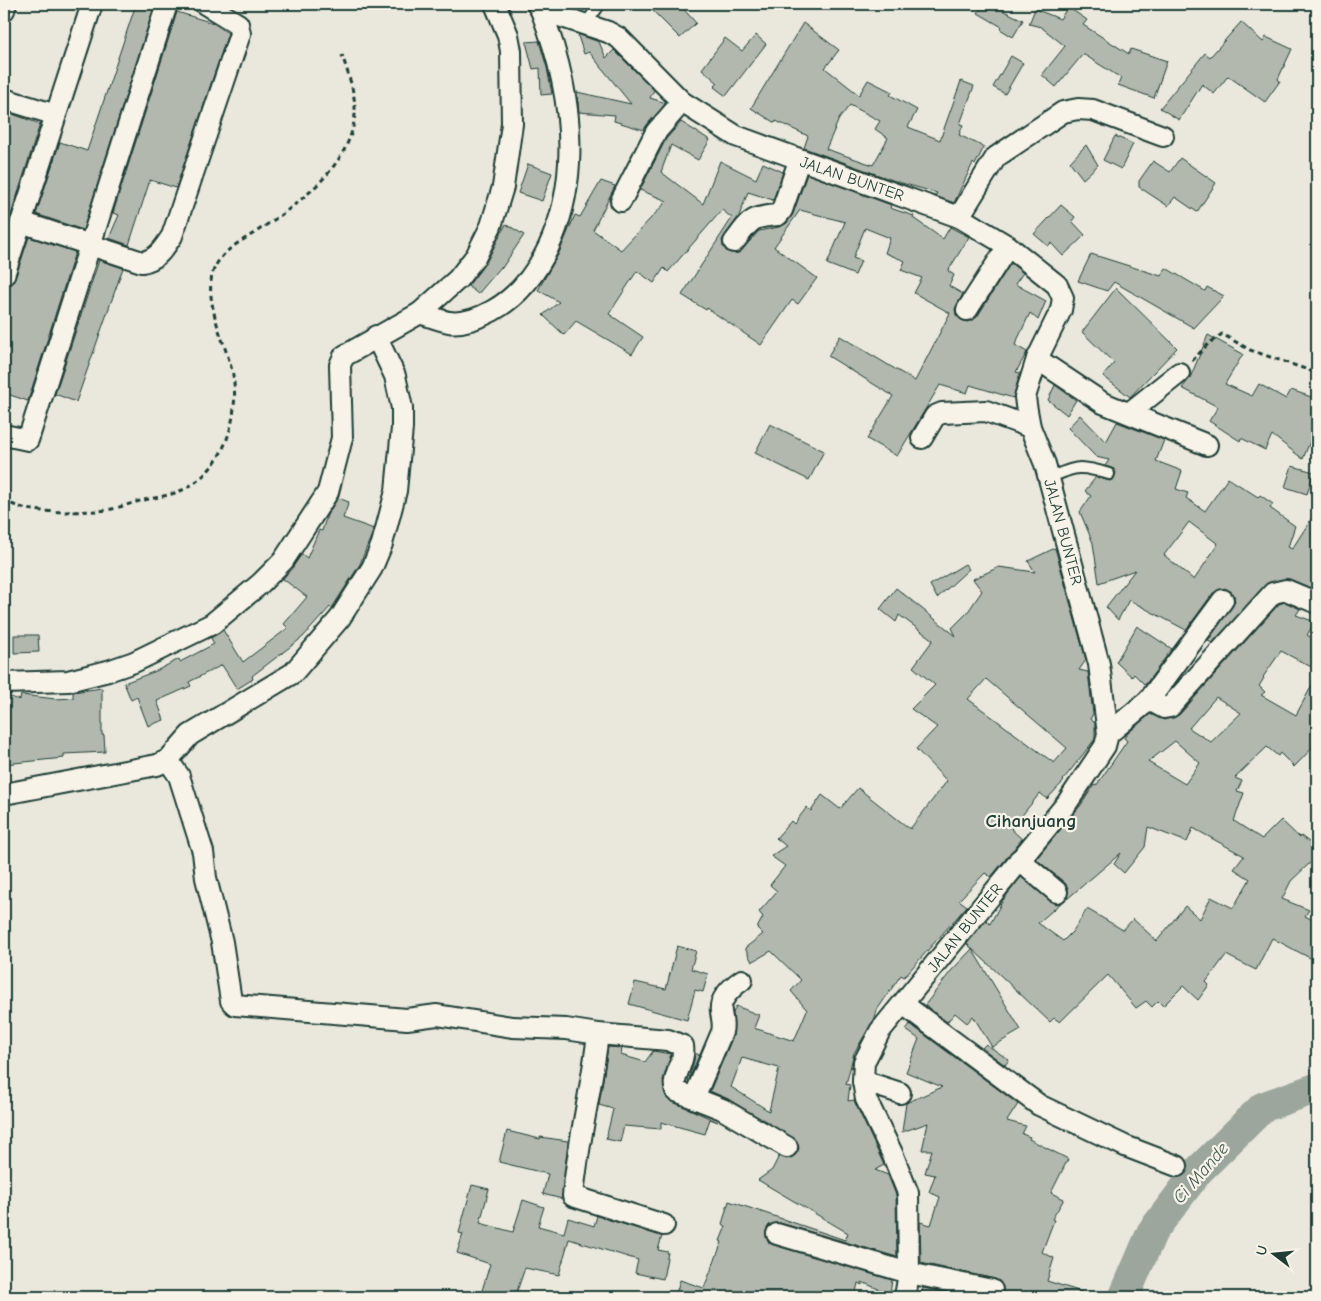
<svg xmlns="http://www.w3.org/2000/svg" width="1321" height="1301" font-family="'Comic Neue',sans-serif">
<style>
.lines{fill:none;stroke-linecap:round;stroke-linejoin:round}
.river{stroke:#9ca69c;stroke-width:31}
.building{fill:#b2b8ae;stroke:#1f3d34;fill-rule:evenodd}
.service-casing{stroke:#1f3d34;stroke-width:14}
.minor-casing{stroke:#1f3d34;stroke-width:24}
.path{stroke:#1f3d34;stroke-width:3;stroke-dasharray:5 4;stroke-linecap:butt}
.service{stroke:#f7f3e8;stroke-width:10}
.minor{stroke:#f7f3e8;stroke-width:20}
.labels{text-anchor:middle;dominant-baseline:central;stroke-width:4.5;stroke-linejoin:round;paint-order:stroke}
.street-label{font-size:16px;fill:#1f3d34;stroke:#f7f3e8}
.water-label{font-size:18px;font-style:italic;fill:#445c53;stroke:#f7f3e8}
.quarter-label{font-size:19px;font-weight:bold;fill:#1f3d34;stroke:#f7f3e8}
</style>
<rect width="100%" height="100%" fill="#eae8dd"/>
<filter id="ink" filterUnits="userSpaceOnUse"><feTurbulence type="fractalNoise" baseFrequency=".02" numOctaves="2"/><feDisplacementMap in="SourceGraphic" scale="10" xChannelSelector="R" yChannelSelector="G"/><feConvolveMatrix kernelMatrix="1 2 1 2 8 2 1 2 1" color-interpolation-filters="sRGB"/></filter>
<g filter="url(#ink)">
<g class="lines">
<polyline class="river" points="1124,1297 1152,1232 1198,1171 1263,1107 1317,1088"/>
</g>
<g class="building">
<polygon points="136,4 155,4 83,230 36,214 60,142 87,151"/>
<polygon points="646,4 679,4 696,23 680,38"/>
<polygon points="984,4 989,4 1023,20 1013,37 1000,29 1002,27 978,13"/>
<polygon points="1068,7 1087,20 1083,25 1129,54 1131,49 1167,61 1154,98 1118,85 1121,78 1083,54 1056,87 1042,75 1065,46 1041,27 1029,24 1035,9 1060,19"/>
<polygon points="177,12 213,23 228,33 176,188 150,180 129,245 109,238 119,215 113,213"/>
<polygon points="1241,22 1263,42 1266,37 1292,49 1278,79 1280,81 1265,102 1228,76 1214,94 1202,84 1179,120 1160,108 1205,53 1210,57"/>
<path d="M803,23L839,50L825,68L859,95L868,80L892,92L890,95L917,110L908,127L940,140L961,81L974,86L960,124L963,125L959,135L984,147L975,165L973,163L954,203L935,196L937,193L898,182L804,148L808,136L776,121L775,123L751,108ZM850,105L880,121L875,129L888,138L873,165L826,149L839,119Z"/>
<polygon points="580,35 599,42 606,58 614,50 654,90 650,98 666,103 644,130 614,121 615,115 579,112 577,92 631,104 589,52 584,54 578,36"/>
<polygon points="756,35 766,44 726,96 714,87 718,83 702,69 725,38 742,51"/>
<polygon points="539,41 547,68 552,94 541,95 540,68 533,69 526,42"/>
<polygon points="1011,56 1023,63 1005,94 993,87"/>
<polygon points="4,111 40,124 4,237"/>
<polygon points="681,122 710,140 698,160 671,145 661,172 703,204 720,161 756,179 763,163 783,172 773,200 748,192 739,216 722,240 723,246 727,252 739,253 759,231 779,227 787,223 793,214 807,174 891,205 890,208 914,216 913,218 943,239 950,227 969,237 948,271 954,275 949,286 963,294 955,309 956,315 961,320 967,322 977,317 1011,263 1023,273 1015,284 1046,301 1038,320 1030,313 1015,345 1027,352 1016,372 1020,373 1013,398 970,385 967,393 940,385 897,456 867,439 893,396 828,356 840,336 915,381 950,313 914,293 922,278 901,270 905,261 885,253 890,238 865,228 853,258 861,261 855,275 827,264 845,222 800,210 774,247 817,278 798,304 792,300 761,345 707,308 706,310 682,295 732,218 722,210 668,272 664,268 654,283 637,271 609,314 643,337 632,354 576,321 564,335 543,315 559,302 538,290 559,253 575,215 580,217 601,181 615,186 593,230 621,250 667,201 640,190 666,139"/>
<polygon points="1115,136 1133,144 1121,169 1103,160"/>
<polygon points="1086,145 1098,165 1083,179 1070,162"/>
<polygon points="1180,158 1216,183 1197,212 1175,197 1168,206 1139,187 1139,181 1153,161 1170,172"/>
<polygon points="528,164 552,173 542,201 518,193"/>
<polygon points="1061,205 1075,217 1072,221 1085,235 1063,256 1051,243 1048,246 1034,234"/>
<polygon points="506,224 524,235 502,268 501,267 478,294 468,286 487,261"/>
<polygon points="29,237 75,252 28,401 4,393 4,287 12,284 15,279"/>
<polygon points="1091,254 1161,276 1166,268 1205,291 1207,287 1224,296 1194,328 1114,282 1107,291 1078,281"/>
<polygon points="99,260 123,268 76,402 55,394"/>
<polygon points="1116,288 1177,348 1130,397 1103,376 1114,363 1082,332"/>
<polygon points="1208,335 1243,354 1225,384 1252,396 1259,384 1286,399 1291,390 1317,399 1317,424 1303,459 1272,435 1265,450 1241,438 1240,441 1209,421 1218,407 1182,388 1190,378"/>
<polygon points="1055,385 1076,400 1067,415 1048,400"/>
<path d="M1080,415L1106,442L1117,422L1164,440L1156,461L1182,471L1176,489L1188,493L1186,498L1205,511L1228,478L1258,497L1260,495L1273,504L1270,508L1295,526L1288,547L1292,549L1317,510V587L1313,585L1311,588L1290,579L1270,582L1212,643L1208,641L1235,602L1234,595L1225,588L1213,593L1186,630L1129,600L1118,620L1106,607L1135,570L1099,583L1093,543L1080,512L1091,496L1085,491L1096,477L1110,481L1114,479L1116,473L1114,469L1105,466L1109,460L1096,457L1068,428ZM1189,522L1218,544L1194,580L1164,555Z"/>
<polygon points="770,424 824,451 809,480 755,453"/>
<polygon points="1292,466 1314,472 1307,494 1285,487"/>
<polygon points="338,498 349,502 343,518 374,529 360,564 332,608 330,607 303,637 252,676 253,679 237,689 222,665 189,682 191,686 157,701 164,720 148,726 137,697 131,700 124,683 156,671 179,659 180,662 214,644 211,638 223,630 243,662 288,628 284,624 307,597 283,579 302,554 307,558 319,530 322,531 327,515"/>
<path d="M1055,548L1086,660L1079,670L1088,672L1093,714L1090,719L1095,723V739L1063,780L1064,781L1047,799L1040,793L1011,829L1022,839L991,877L985,873L959,900L967,906L904,977L901,975L877,1010L875,1018L854,1053L846,1084L850,1085L848,1101L854,1100L884,1165L875,1170L888,1175L896,1195L897,1257L780,1223L769,1225L766,1231L768,1242L774,1245L892,1280L890,1294L862,1282V1285L858,1283L855,1297H822L806,1292L805,1297H675L680,1280L704,1288L722,1242L720,1241L726,1226L722,1224L729,1201L845,1240L848,1233L758,1180L772,1170L779,1156L787,1159L797,1153L799,1148L797,1141L728,1099L710,1091L733,1036V1013L736,1006L759,1015L754,1028L794,1041L807,1010L791,991L801,980L771,951L752,962L745,948L763,934L757,928L763,917L759,912L777,891L770,885L785,866L771,856L786,846L776,838L791,821L794,824L807,807L811,811L822,795L840,809L858,788L910,829L947,781L916,749L937,727L911,709L935,685L913,667L933,640L899,615L896,622L880,609L896,588L956,636L952,628L967,613L982,591L973,579L999,567L1035,572L1028,561ZM986,679L1067,748L1054,763L968,699ZM742,1058L779,1068L769,1111L731,1087Z"/>
<polygon points="965,564 969,569 937,598 930,585"/>
<path d="M1285,602L1300,609L1296,615L1315,622L1307,635L1317,641V670L1281,651L1263,677L1264,678L1259,686L1265,692L1261,695L1296,715L1317,676V743L1294,767L1280,753L1278,756L1267,747L1235,778L1242,781L1237,791L1244,793L1234,821L1262,839L1281,820L1300,838L1301,836L1317,848V867L1311,862L1291,881L1282,899L1309,910L1305,916L1317,922V944L1310,958L1272,938L1256,970L1226,955L1206,982L1209,985L1198,1000L1183,986L1163,1006L1158,1001L1152,1007L1146,1001L1136,1008L1108,975L1060,1022L1054,1018L1050,1022L967,944L986,920L990,924L1003,900L1021,877L1050,901L1055,904L1062,902L1038,923L1063,941L1073,931L1087,909L1123,930L1133,919L1157,941L1185,906L1200,919L1211,897L1233,908L1250,879L1234,869L1244,856L1193,828L1187,842L1148,827L1145,847L1124,873L1114,864L1121,853L1067,899L1068,888L1065,883L1036,859L1081,805L1094,785L1096,786L1127,741L1124,738L1127,734L1150,714L1164,720L1179,715L1279,604ZM1216,697L1241,713L1211,742L1189,728ZM1175,741L1200,763L1185,784L1148,762Z"/>
<polygon points="1137,626 1172,649 1145,685 1134,674 1132,677 1116,662"/>
<polygon points="14,635 38,635 39,652 14,653"/>
<polygon points="102,688 102,735 104,735 105,752 64,754 64,758 4,764 4,695 20,700 21,695 56,699 73,698 73,692"/>
<polygon points="677,946 696,951 691,969 708,974 703,992 695,990 687,1020 629,1004 635,982 666,989"/>
<polygon points="972,949 1021,1030 992,1047 973,1016 967,1023 955,1013 947,1022 925,1005 951,971"/>
<polygon points="910,1024 1018,1104 1007,1121 1026,1126 1022,1134 1030,1137 1029,1139 1068,1159 1051,1193 1064,1199 1052,1219 1054,1220 1042,1252 1054,1258 1047,1281 1088,1294 1088,1297 1001,1297 1003,1286 995,1279 921,1263 920,1222 931,1225 940,1197 929,1192 935,1175 925,1173 932,1150 922,1150 928,1123 902,1132 906,1103 942,1087 906,1072 919,1039 906,1030"/>
<polygon points="986,1044 1009,1060 1005,1065 982,1048"/>
<polygon points="608,1047 622,1048 621,1055 645,1062 653,1051 671,1054 663,1080 667,1099 718,1122 710,1119 705,1134 661,1122 661,1129 624,1126 620,1142 606,1139 613,1109 599,1105"/>
<polygon points="695,1053 699,1055 688,1083 694,1061"/>
<polygon points="507,1131 540,1139 540,1137 568,1141 562,1199 543,1194 548,1174 499,1162"/>
<polygon points="472,1185 489,1189 480,1223 513,1232 523,1200 544,1207 538,1226 564,1233 568,1218 594,1226 597,1216 662,1236 658,1250 668,1252 663,1279 635,1273 638,1260 569,1239 559,1275 525,1268 515,1297 480,1297 490,1264 457,1253 463,1234 459,1233"/>
<polygon points="923,1288 968,1297 920,1297"/>
</g>
<g class="lines">
<g class="service-casing">
<g id="service">
<polyline points="592,25 587,22 600,4"/>
<path d="M1049,478C1076,466 1080,465 1109,474"/>
</g>
</g>
<g class="minor-casing">
<g id="minor">
<polyline points="537,4 541,10 608,32 619,38 682,102 736,136 959,217 1008,246 1057,285 1063,298 1061,310 1037,359 1025,397 1026,405 1030,427 1045,464 1099,664 1108,734 1105,746 1067,803 880,1031 864,1062 863,1081 866,1099 892,1153 908,1193 909,1273 905,1297"/>
<polyline points="4,10 6,4"/>
<polyline points="4,99 56,115"/>
<polyline points="621,201 656,132 682,102"/>
<polyline points="959,217 996,157 1063,112 1078,109 1093,110 1163,136"/>
<path d="M21,222L142,262C157,260 164,248 172,236L240,34L238,24L205,4"/>
<path d="M734,242C751,220 750,217 778,215L782,210L799,161"/>
<polyline points="4,275 92,4"/>
<polyline points="967,310 1008,246"/>
<path d="M420,313C429,316 439,320 449,322C463,324 479,318 492,311C543,283 566,218 569,163C572,112 559,57 541,10"/>
<polyline points="1037,359 1103,403 1207,445"/>
<polyline points="1129,413 1179,373"/>
<polyline points="4,435 28,440 167,4"/>
<polyline points="922,438 935,416 942,413 986,411 1030,427"/>
<polyline points="4,683 68,681 108,671 134,662 212,624 260,584 283,561 328,492 342,438 340,365 344,356 420,313 458,279 476,256 491,226 503,187 512,124 511,51 508,35 495,4"/>
<polyline points="1149,700 1164,708 1170,707 1273,593 1286,590 1317,603"/>
<polyline points="1108,734 1149,700 1223,600"/>
<path d="M168,760L179,776L203,852L206,878L222,942L231,1001L235,1005L407,1019L437,1015L512,1027L566,1029L598,1034C592,1088 578,1141 573,1196L664,1225"/>
<polyline points="4,794 157,765 168,760 190,735 293,673 340,618 372,568 382,544 396,491 402,428 402,408 395,376 376,336"/>
<polyline points="1019,860 1057,892"/>
<polyline points="903,1004 1039,1105 1125,1146 1177,1166"/>
<path d="M598,1034L668,1040L683,1046C686,1062 670,1079 676,1091L722,1109L787,1147"/>
<polyline points="863,1081 900,1093"/>
<path d="M694,1098L722,1032C724,1024 722,1020 721,1012C719,999 732,987 742,980"/>
<polyline points="777,1234 909,1273 992,1290"/>
</g>
</g>
<g class="path">
<polyline points="1192,361 1207,345 1222,334 1250,350 1317,373"/>
<path d="M4,499C22,515 72,512 96,511C111,511 125,505 140,501C153,498 168,496 180,491C224,472 240,419 233,375C227,345 199,295 216,265C226,247 246,239 262,228C301,202 351,165 355,114C356,95 348,73 342,55"/>
</g>
<use href="#service" class="service"/>
<use href="#minor" class="minor"/>
</g>
</g>
<g class="labels">
<g class="street-label">
<text transform="translate(852 179) rotate(19)">JALAN BUNTER</text>
<text transform="translate(1063 532) rotate(75)">JALAN BUNTER</text>
<text transform="translate(965 928) rotate(-51)">JALAN BUNTER</text>
</g>
<g class="water-label">
<text transform="translate(1201 1173) rotate(-49)">Ci Mande</text>
</g>
<g class="quarter-label">
<text x="1031" y="821">Cihanjuang</text>
</g>
</g>
<rect width="1321" height="1301" fill="none" stroke="#f7f3e8" stroke-width="20"/>
<rect x="10" y="10" width="1301" height="1281" fill="none" stroke="#1f3d34" stroke-width="2" filter="url(#ink)"/>
<g transform="translate(1274 1254) rotate(286)" stroke="#f7f3e8" stroke-width="4" paint-order="stroke">
<path d="M0-4L9 19L0 12L-9 19Z" fill="#1f3d34"/>
<text y="-8" font-size="14" font-weight="bold" text-anchor="middle" fill="#1f3d34">U</text>
</g>
</svg>
